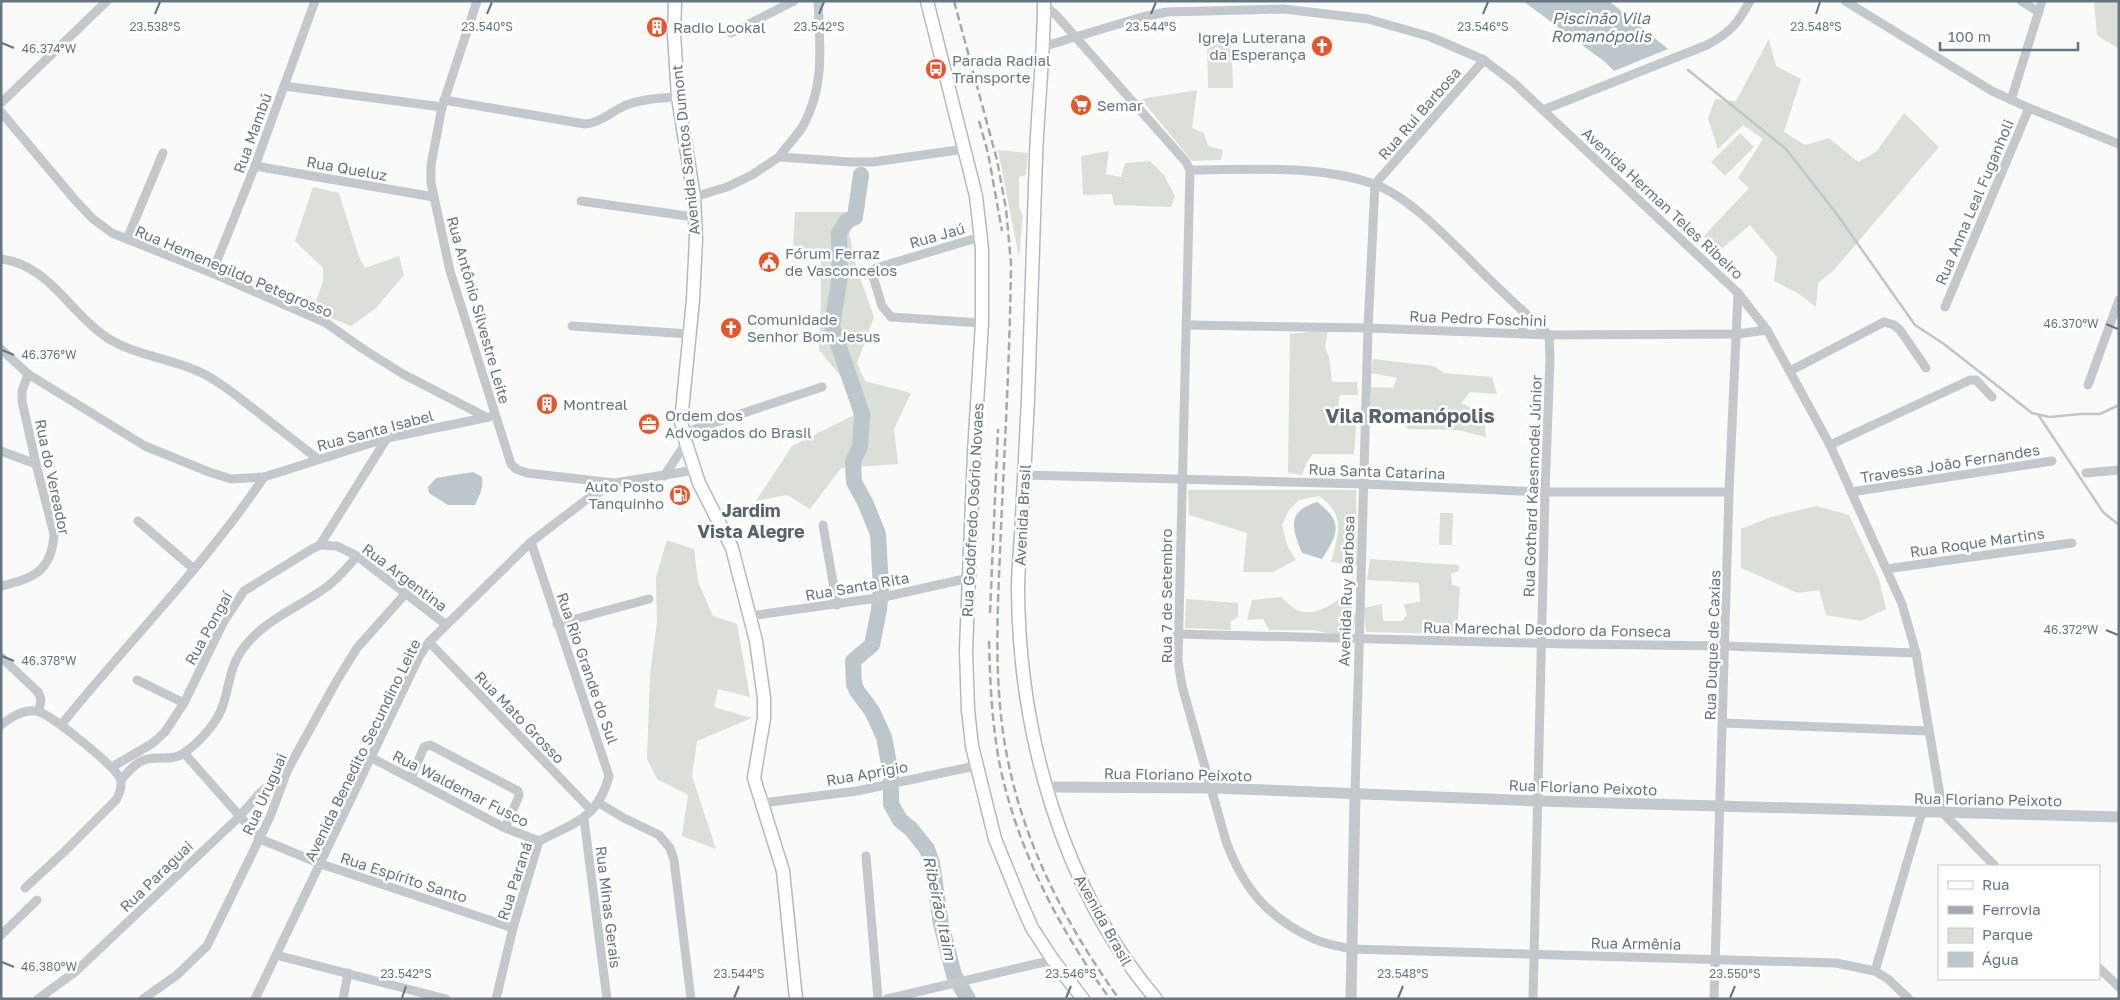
<svg xmlns="http://www.w3.org/2000/svg" width="2120" height="1000" font-family="'Golos Text',sans-serif">
<style>
.green{fill:#dadfd7}
.water{fill:#bbc7cb}
.lines{fill:none;stroke-linecap:round;stroke-linejoin:round}
.stream{stroke:#bbc7cb;stroke-width:2.5}
.river{stroke:#bbc7cb;stroke-width:16}
.secondary-casing{stroke:#b3babf;stroke-width:15}
.minor{stroke:#c3c8cc;stroke-width:9}
.tertiary{stroke:#c3c8cc;stroke-width:11}
.secondary{stroke:#fff;stroke-width:12}
.rail{stroke:#a2aab0;stroke-width:2.5;stroke-dasharray:8 4;stroke-linecap:butt}
.ticks{fill:none;stroke:#657683;stroke-width:2}
.labels{text-anchor:middle;dominant-baseline:central;stroke-width:5;stroke-linejoin:round;paint-order:stroke}
.poi-label{font-size:15px;fill:#657683;stroke:#fff;text-anchor:start}
.street-label{font-size:15px;fill:#657683;stroke:#fff}
.water-label{font-size:16px;font-style:italic;fill:#60757c;stroke:#fff}
.quarter-label{font-size:18px;font-weight:bold;fill:#57646e;stroke:#fff}
.district-label{font-size:20px;font-weight:bold;fill:#57646e;stroke:#fff}
.ticks-label{font-size:12px;text-anchor:middle;fill:#657683;stroke:#fff;stroke-width:5;stroke-linejoin:round;paint-order:stroke}
</style>
<rect width="100%" height="100%" fill="#fafaf8"/>
<g class="green">
<polygon points="2094,1 2119,1 2119,49 2097,35"/>
<polygon points="1207,34 1231,34 1233,88 1208,88"/>
<polygon points="1769,39 1776,66 1801,79 1784,132 1805,145 1829,138 1858,162 1876,152 1904,113 1939,147 1833,271 1818,283 1816,307 1799,294 1774,281 1777,257 1750,225 1718,252 1704,236 1749,188 1738,178 1763,139 1743,125 1718,149 1708,119 1715,99 1736,101"/>
<polygon points="1197,90 1192,128 1204,133 1208,146 1223,150 1221,160 1192,161 1141,99"/>
<polygon points="1740,133 1754,147 1725,176 1711,162"/>
<polygon points="998,150 1028,153 1026,175 1019,177 1019,208 1023,215 1019,257"/>
<polygon points="1109,151 1106,174 1121,177 1125,163 1150,161 1164,175 1175,196 1171,207 1114,205 1112,194 1083,195 1081,156"/>
<polygon points="313,187 339,193 359,257 365,268 399,256 404,275 376,308 351,326 313,311 323,281 323,268 295,241"/>
<polygon points="795,212 845,212 856,266 874,317 857,363 865,381 911,393 894,429 898,464 841,468 810,509 787,495 756,501 792,446 856,414 843,379 819,350 821,299 821,255 793,245"/>
<polygon points="1328,330 1325,348 1329,357 1332,382 1357,382 1358,395 1340,395 1337,412 1357,415 1354,454 1313,454 1307,462 1302,475 1288,473 1290,334"/>
<polygon points="1373,359 1434,366 1444,373 1492,377 1497,394 1470,392 1461,403 1484,414 1486,437 1458,430 1408,429 1394,413 1370,420 1371,387 1393,388 1397,378 1371,373"/>
<path d="M1188,490H1356L1357,565L1331,562C1338,535 1347,515 1319,496L1299,500L1289,510L1282,525L1287,545L1296,560L1273,572H1243L1247,533L1189,515Z"/>
<polygon points="1816,506 1849,515 1879,579 1886,609 1861,621 1826,615 1819,590 1798,593 1741,568 1741,529 1771,517"/>
<polygon points="1440,513 1453,513 1452,545 1439,545"/>
<polygon points="667,540 694,549 698,582 713,616 737,624 750,697 718,689 714,707 752,718 697,741 692,776 716,849 682,836 688,795 657,779 647,759 650,675 657,622 656,577"/>
<polygon points="1370,559 1459,565 1459,571 1451,574 1452,585 1460,587 1457,634 1366,632 1364,608 1382,604 1383,621 1402,621 1407,615 1404,604 1420,602 1419,583 1367,580"/>
<path d="M1281,597C1286,601 1291,607 1297,610C1310,616 1327,609 1337,600L1351,604L1356,618L1353,633L1339,635L1312,630H1269L1263,619L1247,620L1252,600Z"/>
<polygon points="1186,599 1238,603 1238,617 1230,622 1231,630 1185,628"/>
</g>
<g class="water">
<polygon points="1523,1 1609,1 1668,49 1614,71 1605,62"/>
<path d="M473,472L482,477C484,489 479,495 475,505H448L429,493L428,487L436,478Z"/>
<path d="M1317,502C1344,522 1338,534 1322,559L1302,553C1292,528 1286,512 1317,502Z"/>
</g>
<g class="lines">
<g class="stream">
<polyline points="1688,70 1786,149 1836,213 1915,325 1944,344 2032,413 2049,417 2081,414 2100,414 2117,406"/>
<polyline points="2039,416 2103,512 2119,525"/>
</g>
<polyline class="river" points="861,175 855,217 847,221 839,233 840,275 832,326 862,414 860,447 853,461 854,482 865,502 878,534 881,588 879,610 872,645 853,661 854,684 857,691 872,711 884,737 891,774 891,804 900,820 911,829 927,849 932,863 941,924 954,975 968,999"/>
<g class="secondary-casing">
<g id="secondary">
<polyline points="675,1 674,34 678,97 694,197 696,238 693,300 681,421 686,443 699,483 732,548 756,641 764,698 764,718 754,778 783,871 796,999"/>
<polyline points="927,1 976,196 982,249 982,323 974,453 966,650 968,710 972,746 995,839 1021,903 1032,928 1053,960 1083,999"/>
<path d="M1044,1C1044,53 1038,105 1036,156C1033,237 1031,318 1028,399C1026,439 1024,478 1022,518C1021,542 1018,566 1018,590C1019,733 1062,889 1156,999"/>
</g>
</g>
<g class="minor">
<polyline points="477,1 442,107 431,165 431,183 450,271 511,464 516,469 527,473 614,483"/>
<polyline points="1845,1 1992,91 2029,108 2119,144"/>
<polyline points="2021,1 2039,12"/>
<path d="M1044,5L1057,16L1186,162L1190,170L1178,661L1182,686L1226,841C1243,888 1268,918 1314,939C1325,944 1339,946 1351,949L1836,963L1875,971L1888,979L1909,999"/>
<polyline points="731,33 794,1"/>
<polyline points="1042,47 1142,17 1167,12 1284,9 1368,19 1431,37 1484,60 1514,83 1738,293 1767,330 1830,445 1902,604 1916,653 1943,813 1995,866"/>
<polyline points="284,86 442,107"/>
<path d="M444,100L585,124C600,123 611,112 624,106C641,99 660,98 678,97"/>
<polyline points="2011,100 2042,1"/>
<polyline points="1,103 107,1"/>
<path d="M1543,110L1707,45C1730,33 1738,23 1750,1"/>
<polyline points="1,112 75,200 93,219 112,233 212,273 326,323 363,349 403,374 486,417"/>
<path d="M779,157C786,147 796,137 803,126C825,86 820,46 818,1"/>
<polyline points="255,166 434,197"/>
<path d="M1190,170C1251,170 1316,164 1374,184C1412,198 1453,244 1482,272C1504,294 1526,314 1549,335"/>
<polyline points="1375,184 1484,60"/>
<polyline points="694,197 727,187 752,175 779,157 850,162 873,162 965,149"/>
<polyline points="581,201 694,217"/>
<polyline points="980,237 876,268 872,273 882,306 891,317 982,323"/>
<polyline points="127,239 163,153"/>
<path d="M1,259C49,265 69,312 106,337C135,356 171,358 202,373C221,382 238,397 255,410C276,426 297,443 318,459"/>
<polyline points="212,273 255,166 315,1"/>
<polyline points="1945,307 2029,108"/>
<polyline points="1187,325 1368,328 1549,335 1738,334 1767,330"/>
<polyline points="572,326 689,334"/>
<polyline points="1522,334 1525,319 1522,310"/>
<polyline points="1,349 28,374 145,446 209,472 231,479 264,477 387,438 489,417"/>
<polyline points="1790,371 1884,322 1894,325 1900,330 1926,368"/>
<polyline points="2088,385 2119,300"/>
<polyline points="683,433 822,387"/>
<polyline points="1830,445 1970,380 1976,380 1992,397"/>
<polyline points="1,451 36,464"/>
<polyline points="2086,473 2119,470"/>
<polyline points="1024,475 1364,484 1545,492 1729,492"/>
<polyline points="664,476 686,443"/>
<polyline points="1851,492 2052,461"/>
<polyline points="138,521 194,569"/>
<polyline points="823,525 837,605"/>
<polyline points="320,545 337,546 357,556 445,624"/>
<polyline points="1886,569 2072,543"/>
<path d="M1,586C34,579 52,570 54,534L36,464L22,401V391L28,374"/>
<polyline points="750,616 884,597 969,578"/>
<polyline points="557,624 649,599"/>
<polyline points="1177,634 1570,644 1725,646 1916,653"/>
<polyline points="429,642 591,810"/>
<polyline points="1,657 38,692 41,699 39,711"/>
<polyline points="137,680 184,703"/>
<polyline points="1723,723 1929,731"/>
<path d="M1,725C12,717 23,709 36,711C50,713 113,765 120,778C123,786 120,793 116,800L64,852L25,888"/>
<path d="M61,725C128,642 204,566 264,477"/>
<polyline points="184,753 260,839 321,864 513,928"/>
<polyline points="372,758 505,828 539,841"/>
<polyline points="112,767 153,743 165,732 184,703 224,621 244,591 312,549 320,545 387,438"/>
<polyline points="411,778 424,747 430,745 434,747 518,791 519,796 505,828"/>
<path d="M121,780C127,773 135,763 144,760C158,755 171,762 184,753C200,742 219,721 224,702C230,681 231,663 245,646C267,618 300,607 328,586C339,577 348,567 357,556"/>
<polyline points="1355,794 1368,328 1375,184"/>
<polyline points="599,803 624,818 659,835 670,848 674,860 691,999"/>
<polyline points="762,803 857,791 975,766"/>
<polyline points="584,819 607,999"/>
<polyline points="866,856 878,999"/>
<polyline points="1,935 37,900"/>
<polyline points="276,955 446,999"/>
<polyline points="2099,968 2119,987"/>
<polyline points="1875,971 1922,812"/>
<polyline points="38,999 75,972 239,817 260,793 288,769"/>
<polyline points="143,999 177,975 207,946 270,817 288,769 336,682 357,648 406,593"/>
<polyline points="255,999 419,657 429,642 531,542 586,500 615,483 695,470"/>
<polyline points="343,999 348,973"/>
<path d="M496,999L513,928L539,841C575,823 598,818 609,776L531,542"/>
<polyline points="887,999 1053,960"/>
<polyline points="1533,999 1545,492 1550,359 1549,335"/>
<polyline points="1714,999 1729,492 1738,293"/>
</g>
<g class="tertiary">
<polyline points="1046,787 1213,788 1539,801 2119,817"/>
<polyline points="1351,999 1355,794"/>
</g>
<use href="#secondary" class="secondary"/>
<g class="rail">
<path d="M954,1L997,160L1006,209L1011,263C1010,351 1005,439 1001,528C998,605 992,684 1008,761C1026,849 1067,926 1119,999"/>
<polyline points="979,121 988,153 1002,231"/>
<polyline points="990,613 998,429"/>
<path d="M989,641C990,683 992,725 1000,766C1018,851 1059,929 1110,999"/>
</g>
</g>
<path class="ticks" d="M155,14L160,2M487,14L492,2M819,14L824,2M1151,14L1156,2M1483,14L1488,2M1816,14L1820,2M2,43L14,48M2106,324L2118,329M2,350L14,355M2106,630L2118,635M2,656L14,661M2,962L14,967M402,998L406,986M734,998L739,986M1066,998L1071,986M1398,998L1403,986M1730,998L1735,986"/>
<defs>
<g id="building-disc" transform="scale(1.125)"><circle r="9.5" fill="#e4572e" stroke="#fff"/><path d="M-4-6H4V6H1V3H-1V6H-4ZM-2.5-4.3h1.7v1.8h-1.7ZM.8-4.3h1.7v1.8H.8ZM-2.5-1h1.7V.8h-1.7ZM.8-1h1.7V.8H.8Z" fill="#fff"/></g>
<g id="church-disc" transform="scale(1.125)"><circle r="9.5" fill="#e4572e" stroke="#fff"/><path d="M-1.2-6h2.4v3.5h3.3v2.4h-3.3V6h-2.4V-.1h-3.3v-2.4h3.3Z" fill="#fff"/></g>
<g id="bus-disc" transform="scale(1.125)"><circle r="9.5" fill="#e4572e" stroke="#fff"/><path d="M-5-6H5V4H4V6H2V4H-2V6H-4V4H-5ZM-3.5-4V0h7V-4ZM-3.5 1.2v1.5H-2V1.2ZM2 1.2v1.5H3.5V1.2Z" fill="#fff"/></g>
<g id="supermarket-disc" transform="scale(1.125)"><circle r="9.5" fill="#e4572e" stroke="#fff"/><path d="M-6-5.5h2.5l.6 2H6L4.5 2H-2.5L-4.4-4H-6ZM-1.5 3.2a1.3 1.3 0 1 0 .1 0ZM3 3.2a1.3 1.3 0 1 0 .1 0Z" fill="#fff"/></g>
<g id="civic-disc" transform="scale(1.125)"><circle r="9.5" fill="#e4572e" stroke="#fff"/><path d="M-.6-6.5H3V-4.5H.6V-3L4-1V1h2V6H-6V1h2V-1L-.6-3ZM-1.2 2.5V6h2.4V2.5Z" fill="#fff"/></g>
<g id="office-disc" transform="scale(1.125)"><circle r="9.5" fill="#e4572e" stroke="#fff"/><path d="M-6-3h4V-5.5h4V-3h4V5H-6ZM-1-4.5V-3h2v-1.5ZM-6 0V1H6V0Z" fill="#fff"/></g>
<g id="fuel-disc" transform="scale(1.125)"><circle r="9.5" fill="#e4572e" stroke="#fff"/><path d="M-5.5-6h7V0h2V4h1.3V-2.5L3-4.5l.8-.8L6-3V5H2.5V1h-1V6h-7ZM-4.2-4.7v3.2H.2V-4.7Z" fill="#fff"/></g>
</defs>
<g fill-rule="evenodd">
<use href="#building-disc" x="657" y="27"/>
<use href="#church-disc" x="1322" y="46"/>
<use href="#bus-disc" x="936" y="69"/>
<use href="#supermarket-disc" x="1081" y="105"/>
<use href="#civic-disc" x="769" y="262"/>
<use href="#church-disc" x="731" y="328"/>
<use href="#building-disc" x="547" y="404"/>
<use href="#office-disc" x="649" y="424"/>
<use href="#fuel-disc" x="680" y="495"/>
</g>
<g class="labels">
<g class="poi-label">
<text x="673" y="27">Radio Lookal</text>
<text x="1306" y="37" text-anchor="end">Igreja Luterana<tspan x="1306" dy="17">da Esperança</tspan></text>
<text x="952" y="60">Parada Radial<tspan x="952" dy="17">Transporte</tspan></text>
<text x="1097" y="105">Semar</text>
<text x="785" y="253">Fórum Ferraz<tspan x="785" dy="17">de Vasconcelos</tspan></text>
<text x="747" y="319">Comunidade<tspan x="747" dy="17">Senhor Bom Jesus</tspan></text>
<text x="563" y="404">Montreal</text>
<text x="665" y="415">Ordem dos<tspan x="665" dy="17">Advogados do Brasil</tspan></text>
<text x="664" y="486" text-anchor="end">Auto Posto<tspan x="664" dy="17">Tanquinho</tspan></text>
</g>
<g class="street-label">
<text transform="translate(1419 113) rotate(-49)">Rua Rui Barbosa</text>
<text transform="translate(252 133) rotate(-70)">Rua Mambú</text>
<text transform="translate(685 150) rotate(-96)">Avenida Santos Dumont</text>
<text transform="translate(347 168) rotate(10)">Rua Queluz</text>
<text transform="translate(1974 202) rotate(-67)">Rua Anna Leal Fuganholi</text>
<text transform="translate(1663 203) rotate(43)">Avenida Herman Teles Ribeiro</text>
<text transform="translate(937 235) rotate(-16)">Rua Jaú</text>
<text transform="translate(234 271) rotate(23)">Rua Hemenegildo Petegrosso</text>
<text transform="translate(479 310) rotate(74)">Rua Antônio Silvestre Leite</text>
<text transform="translate(1478 318) rotate(2)">Rua Pedro Foschini</text>
<text transform="translate(375 430) rotate(-15)">Rua Santa Isabel</text>
<text transform="translate(1950 463) rotate(-9)">Travessa João Fernandes</text>
<text transform="translate(1377 471) rotate(2)">Rua Santa Catarina</text>
<text transform="translate(53 477) rotate(78)">Rua do Vereador</text>
<text transform="translate(1532 486) rotate(-88)">Rua Gothard Kaesmodel Júnior</text>
<text transform="translate(972 510) rotate(-87)">Rua Godofredo Osório Novaes</text>
<text transform="translate(1022 515) rotate(-87)">Avenida Brasil</text>
<text transform="translate(1977 542) rotate(-8)">Rua Roque Martins</text>
<text transform="translate(405 577) rotate(37)">Rua Argentina</text>
<text transform="translate(857 586) rotate(-10)">Rua Santa Rita</text>
<text transform="translate(1346 591) rotate(-88)">Avenida Ruy Barbosa</text>
<text transform="translate(1166 596) rotate(-90)">Rua 7 de Setembro</text>
<text transform="translate(208 628) rotate(-61)">Rua Pongaí</text>
<text transform="translate(1547 629) rotate(1)">Rua Marechal Deodoro da Fonseca</text>
<text transform="translate(1712 645) rotate(-88)">Rua Duque de Caxias</text>
<text transform="translate(588 668) rotate(71)">Rua Rio Grande do Sul</text>
<text transform="translate(520 717) rotate(46)">Rua Mato Grosso</text>
<text transform="translate(362 750) rotate(-64)">Avenida Benedito Secundino Leite</text>
<text transform="translate(867 773) rotate(-10)">Rua Aprigio</text>
<text transform="translate(1178 774) rotate(1)">Rua Floriano Peixoto</text>
<text transform="translate(1583 787) rotate(2)">Rua Floriano Peixoto</text>
<text transform="translate(461 788) rotate(27)">Rua Waldemar Fusco</text>
<text transform="translate(264 794) rotate(-66)">Rua Uruguai</text>
<text transform="translate(1988 799) rotate(1)">Rua Floriano Peixoto</text>
<text transform="translate(156 876) rotate(-44)">Rua Paraguai</text>
<text transform="translate(404 877) rotate(18)">Rua Espírito Santo</text>
<text transform="translate(514 881) rotate(-72)">Rua Paraná</text>
<text transform="translate(609 907) rotate(83)">Rua Minas Gerais</text>
<text transform="translate(1104 920) rotate(61)">Avenida Brasil</text>
<text transform="translate(1636 943) rotate(1)">Rua Armênia</text>
</g>
<g class="water-label">
<text x="1601" y="18">Piscinão Vila<tspan x="1601" dy="18">Romanópolis</tspan></text>
<text transform="translate(940 908) rotate(78)">Ribeirão Itaim</text>
</g>
<g class="quarter-label">
<text x="751" y="510">Jardim<tspan x="751" dy="21">Vista Alegre</tspan></text>
</g>
<g class="district-label">
<text x="1410" y="415">Vila Romanópolis</text>
</g>
</g>
<g class="ticks-label">
<text x="487" y="31">23.540°S</text>
<text x="1151" y="31">23.544°S</text>
<text x="1483" y="31">23.546°S</text>
<text x="1816" y="31">23.548°S</text>
<text x="155" y="31">23.538°S</text>
<text x="819" y="31">23.542°S</text>
<text x="49" y="53">46.374°W</text>
<text x="2071" y="328">46.370°W</text>
<text x="49" y="359">46.376°W</text>
<text x="2071" y="634">46.372°W</text>
<text x="49" y="665">46.378°W</text>
<text x="49" y="971">46.380°W</text>
<text x="406" y="978">23.542°S</text>
<text x="739" y="978">23.544°S</text>
<text x="1071" y="978">23.546°S</text>
<text x="1403" y="978">23.548°S</text>
<text x="1735" y="978">23.550°S</text>
</g>
<rect width="2120" height="1000" fill="none" stroke="#657683" stroke-width="5"/>
<rect x="1938" y="865" width="162" height="115" fill="#ffffff" stroke="#c1c8cd"/>
<rect x="1948" y="881" width="25" height="8" fill="#ffffff" stroke="#c1c8cd"/>
<text x="1982" y="890" font-size="15" fill="#657683">Rua</text>
<rect x="1948" y="906" width="25" height="8" fill="#a2aab0" stroke="#c1c8cd"/>
<text x="1982" y="915" font-size="15" fill="#657683">Ferrovia</text>
<rect x="1948" y="928" width="25" height="15" fill="#dadfd7" stroke="#c1c8cd"/>
<text x="1982" y="940" font-size="15" fill="#657683">Parque</text>
<rect x="1948" y="952" width="25" height="15" fill="#bbc7cb" stroke="#c1c8cd"/>
<text x="1982" y="965" font-size="15" fill="#657683">Água</text>
<path d="M1940 42v8h138v-8" fill="none" stroke="#657683" stroke-width="2.5"/>
<text x="1948" y="42" font-size="15" fill="#657683" stroke="#ffffff" stroke-width="4" paint-order="stroke">100 m</text>
</svg>
